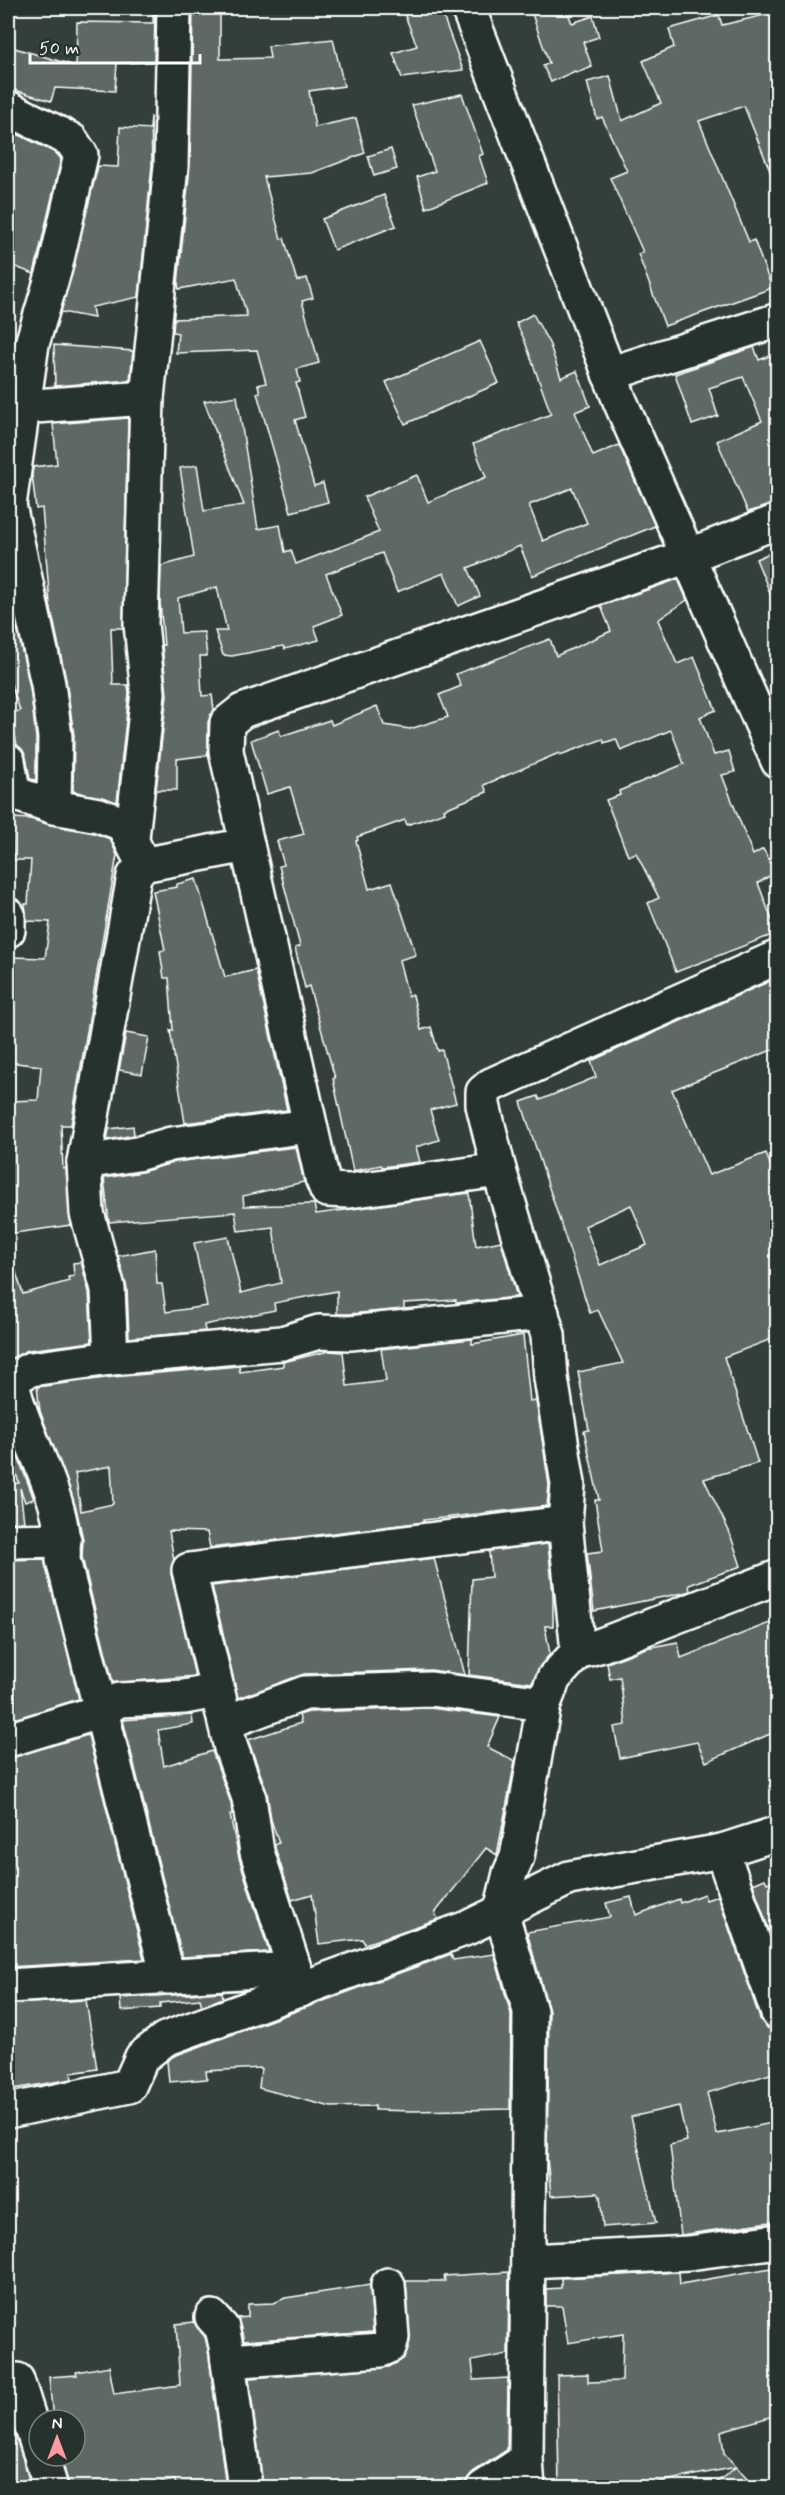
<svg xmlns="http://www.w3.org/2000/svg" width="785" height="2495" font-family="Mynerve,sans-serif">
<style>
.building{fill:#5f6964;stroke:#fff;stroke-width:1.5;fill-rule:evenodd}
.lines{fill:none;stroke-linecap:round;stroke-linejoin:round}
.minor-casing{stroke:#fff;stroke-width:38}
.minor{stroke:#26332d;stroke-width:33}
</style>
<rect width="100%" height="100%" fill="#333f3a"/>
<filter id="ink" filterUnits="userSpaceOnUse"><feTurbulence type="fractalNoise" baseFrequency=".0167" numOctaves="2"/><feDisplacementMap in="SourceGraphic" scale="12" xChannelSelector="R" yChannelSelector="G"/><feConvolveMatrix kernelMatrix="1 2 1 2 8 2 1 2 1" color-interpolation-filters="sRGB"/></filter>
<g filter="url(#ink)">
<g class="building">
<polygon points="402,8 440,8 463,70 402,78 393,53 417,46"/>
<polygon points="530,8 566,8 572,23 593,16 599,37 583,42 592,67 576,73 575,71 551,82 543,66 549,63"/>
<polygon points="220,9 220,59 270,58 268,46 333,39 344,86 309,91 315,127 356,118 365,153 312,173 264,177 281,239 284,238 297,281 307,278 313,298 302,301 319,363 297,369 300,382 296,383 305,417 295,420 314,486 323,483 328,502 291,512 257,393 260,393 258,385 266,383 257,350 176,353 178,333 173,332 174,319 247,316 236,278 179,289 178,284 190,166 193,10"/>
<polygon points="153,11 155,11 154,62 117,63 115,91 55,88 51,101 8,88 8,46 76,66 77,22 153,23"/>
<polygon points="777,12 777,188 744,106 699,121 749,242 754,240 772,288 665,326 638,254 643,252 610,178 627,171 602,117 597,119 587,82 610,76 622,121 661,103 643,61 674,47 669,29 719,15 722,25"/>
<polygon points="462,94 483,154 479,156 488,183 426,208 417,177 435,171 412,105"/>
<polygon points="151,116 152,165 139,297 92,307 94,318 61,312 98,166 118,167 120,127 150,129"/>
<polygon points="17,134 56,153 61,159 34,274 8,264 8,152"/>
<polygon points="391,149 397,169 374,176 368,156"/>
<polygon points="384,195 396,226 334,250 322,219"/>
<path d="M533,314L550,345L561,378L577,371L590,406L575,412L593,456L619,445L655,526L532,576L520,546L468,568L480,596L458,606L444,573L397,592L382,553L326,574L342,615L314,626L319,640L285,649L283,646L232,656L223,655L215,631H227L217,587L178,598L181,633L204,632L207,656H200L202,696L212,695L214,710L208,722V755L177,759V790H156L167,695L162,645H164L160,602L161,566L194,557L180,468L197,465L204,511L244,505L204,401L237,396L258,529L280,525L285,552L291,550L296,564L379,532L364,497L417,475L428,502L486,477L473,444L551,414L524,339L516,323ZM572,488L587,523L543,541L529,505Z"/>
<polygon points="480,341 499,383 405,424 386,382"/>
<polygon points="54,345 133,351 130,380 55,386"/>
<polygon points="754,347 759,360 777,353 777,503 748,512 717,441 762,421 743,377 709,388 718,416 692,425 675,374"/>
<polygon points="128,418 123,628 111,628 113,685 128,685 129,693 117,802 73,791 74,735 66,680 50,604 42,508 36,509 32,474 33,467 57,464 53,424"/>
<polygon points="777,550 777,610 756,559"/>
<polygon points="678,579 687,600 658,620 677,664 694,657 716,710 700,717 714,755 729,751 735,772 722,775 753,855 763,849 776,872 758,883 777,933 676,972 648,903 659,898 636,853 628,856 606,800 620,795 619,791 684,764 671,730 621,751 616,739 604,743 603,739 560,755 559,753 484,785 487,792 444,809 445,812 407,825 405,820 357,837 358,840 356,841 369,889 392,882 416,955 399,960 408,996 413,995 421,1030 431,1027 438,1051 442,1050 456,1103 430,1110 439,1140 416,1147 420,1162 382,1167 381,1165 353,1171 333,1079 335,1078 309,986 305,988 295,948 300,946 279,866 284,865 277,841 304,834 290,787 267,794 251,740 279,730 281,736 330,720 332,725 377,706 384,725 410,729 448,717 439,695 461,686 456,674 550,639 556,656 611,631 601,606"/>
<polygon points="17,628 30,687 36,738 36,780 30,779 26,757 17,745 10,713 20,711 8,675 8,631"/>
<polygon points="12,818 30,819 51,825 94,833 110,839 117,855 71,1125 61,1125 63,1169 66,1168 71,1225 8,1234 8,1101 38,1100 41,1066 8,1062 13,983 10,983 12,957 45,958 50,922 27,921 25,904 28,904 31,860 13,860"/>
<polygon points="196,879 225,977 256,970 287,1110 185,1123 170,1030 173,1030 169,978 164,978 160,951 165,950 153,891 177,887 177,884"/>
<path d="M777,978V1048L672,1090L709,1175L766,1153L777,1184V1337L724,1357L758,1463L704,1479L729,1531L741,1566L689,1585L690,1591L683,1593L594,1611L587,1553L603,1551L595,1500H599L584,1431L589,1430L578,1372L623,1363L598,1310L590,1313L521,1102L538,1096L540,1100L596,1077L591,1061ZM631,1205L647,1245L600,1265L585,1226Z"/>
<polygon points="126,1033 149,1037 142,1074 119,1070"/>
<polygon points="133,1126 134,1135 107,1140 109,1129"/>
<polygon points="296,1147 304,1182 243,1196 244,1206 314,1204 316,1214 469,1193 476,1246 501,1241 517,1297 456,1303 456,1300 404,1303 404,1309 349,1314 337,1314 337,1291 274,1303 275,1310 204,1325 205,1331 129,1338 127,1288 118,1256 155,1249 157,1284 162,1284 166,1312 207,1306 194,1243 228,1237 241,1293 281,1283 273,1227 238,1231 235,1212 109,1222 104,1178 142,1172 175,1162"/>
<polygon points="8,1257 11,1257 23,1294 69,1281 68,1277 74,1276 73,1263 81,1262 89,1292 92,1342 28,1350 8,1360"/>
<path d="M523,1335L530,1401L536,1400L549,1485L547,1506L423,1520L424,1522L210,1548L207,1532L169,1531L174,1560L171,1574L195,1676L113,1683L82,1557L83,1539L76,1508L40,1411L37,1387L113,1377L239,1366L240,1372L283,1366V1362L329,1351L343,1352L347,1386L386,1381L381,1349L472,1339V1344ZM111,1466L113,1504L81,1511L75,1473Z"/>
<polygon points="8,1431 34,1499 25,1502 20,1488 24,1522 8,1522 8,1483 19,1483 8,1447"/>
<polygon points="548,1544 553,1594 553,1626 545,1626 550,1654 540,1666 532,1683 469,1675 472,1579 491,1577 489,1551"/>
<polygon points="434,1558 465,1675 431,1670 304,1674 238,1698 212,1586"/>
<polygon points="44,1559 79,1699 8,1721 8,1560"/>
<polygon points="777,1620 777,1731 706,1762 697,1742 620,1758 614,1727 626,1725 620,1677 610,1679 607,1663 646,1648 678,1642 681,1658"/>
<polygon points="430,1708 500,1717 487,1747 515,1761 497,1855 486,1848 435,1913 438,1919 365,1944 362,1939 319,1944 312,1894 292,1900 275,1848 275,1844 279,1843 271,1820 267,1792 248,1740 301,1723 299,1715 309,1712"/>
<polygon points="192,1715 193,1724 158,1730 164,1766 212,1751 231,1803 232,1814 230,1815 239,1858 269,1952 182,1957 123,1720"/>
<polygon points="88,1735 144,1959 8,1967 8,1758"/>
<polygon points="765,1879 767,1883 777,1879 777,1954 753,1884"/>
<polygon points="704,1894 706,1900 718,1896 760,2019 766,2027 777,2031 777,2072 707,2093 717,2134 777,2122 777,2221 681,2235 670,2145 687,2141 679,2106 631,2117 656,2223 603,2227 600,2196 597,2193 551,2196 547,2158 549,2011 527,1932 610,1917 606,1903 631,1897 636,1915 679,1899 680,1903"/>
<polygon points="451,1954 453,1960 494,1954 511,2014 510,2109 413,2111 375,2110 375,2106 331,2107 259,2088 261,2068 206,2071 207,2079 169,2082 167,2061 174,2056"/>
<polygon points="222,1992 223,1998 202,2006 200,1999 160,2003 160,2008 121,2011 120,1998"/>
<polygon points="86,2000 97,2069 71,2073 72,2079 8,2090 8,2004"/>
<polygon points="777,2267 777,2415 721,2431 724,2453 754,2487 711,2487 736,2467 644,2485 644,2487 559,2487 557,2375 588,2374 588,2382 622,2381 623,2334 568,2343 562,2306 546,2306 546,2289 561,2288 561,2278 679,2272 680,2284"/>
<polygon points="509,2272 508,2354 472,2361 474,2380 508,2378 507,2450 473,2472 464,2484 463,2481 419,2482 419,2487 263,2487 249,2378 389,2367 404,2358 410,2341 406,2281 445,2281 444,2276"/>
<polygon points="370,2285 373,2332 244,2341 238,2318 248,2317 248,2304 274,2303 285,2298"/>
<polygon points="194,2322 205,2337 208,2349 226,2487 176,2487 175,2480 133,2487 69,2487 61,2456 75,2456 75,2420 53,2420 49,2377 77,2375 76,2372 109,2366 114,2394 180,2385 176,2324"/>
<polygon points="8,2412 23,2459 31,2487 8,2487"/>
</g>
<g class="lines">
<g class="minor-casing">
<g id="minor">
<polyline points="468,8 620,401 778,761"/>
<polyline points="8,108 71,140 81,155 55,268 32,344 9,505 48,684 55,737 54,807"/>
<polyline points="609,374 778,320"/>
<polyline points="21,407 147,398"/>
<polyline points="8,761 13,791"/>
<polyline points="8,791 54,807 99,815 123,824 137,852"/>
<polyline points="132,838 148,693 141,624 147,398 171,166 174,8"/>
<polyline points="8,915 8,930"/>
<polyline points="84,1162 137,1154 171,1144 310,1126"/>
<polyline points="499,1170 349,1191 327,1190 322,1178 226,751 227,723 242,711 688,556 778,521"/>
<polyline points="111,1358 108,1289 87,1213 84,1162 134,876 142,865 247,845"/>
<polyline points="8,1541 64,1540"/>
<polyline points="578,1652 565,1523 568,1484 551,1378 548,1335 499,1170 483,1105 483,1092 491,1085 778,957"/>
<polyline points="227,1722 305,1693 431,1689 544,1704"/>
<polyline points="8,1740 102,1711 119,1700 184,1697 216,1691"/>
<polyline points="722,1851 778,2013"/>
<path d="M168,1977L63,1560C67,1497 23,1439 11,1379L31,1369L111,1358L282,1343L319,1332L350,1333L542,1313"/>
<polyline points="8,1986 294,1969"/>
<polyline points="301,1990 257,1852 249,1798 231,1748 189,1570 565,1523"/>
<polyline points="8,2111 129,2086 142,2057 165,2039 467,1928 569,1878 722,1851 778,1833"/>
<polyline points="530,2261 689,2253 778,2241"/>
<polyline points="212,2317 222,2328 226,2346 245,2488"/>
<polyline points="228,2361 381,2350 390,2346 392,2337 388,2285"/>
<polyline points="17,2380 39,2450"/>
<polyline points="41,2456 51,2488"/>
<polyline points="483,2488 526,2460"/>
<polyline points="528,2488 526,2460 530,2011 501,1911 510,1873 517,1857 544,1704 554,1678 578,1652 599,1646 778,1577"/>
</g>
</g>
<use href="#minor" class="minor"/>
</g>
</g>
<rect width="785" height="2495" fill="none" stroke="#26332d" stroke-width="30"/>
<rect x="15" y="15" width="755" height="2465" fill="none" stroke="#fff" stroke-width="2" filter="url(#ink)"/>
<g transform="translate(57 2438)"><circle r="28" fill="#26332d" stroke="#7d8581" stroke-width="1.5"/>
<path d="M0-4.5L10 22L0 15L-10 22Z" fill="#ff9aa2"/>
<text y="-9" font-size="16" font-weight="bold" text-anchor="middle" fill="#ffffff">N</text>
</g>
<path d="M30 54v9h170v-9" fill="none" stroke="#ffffff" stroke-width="3"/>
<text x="39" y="54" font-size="18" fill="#ffffff" stroke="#26332d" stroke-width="4.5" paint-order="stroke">50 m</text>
</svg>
